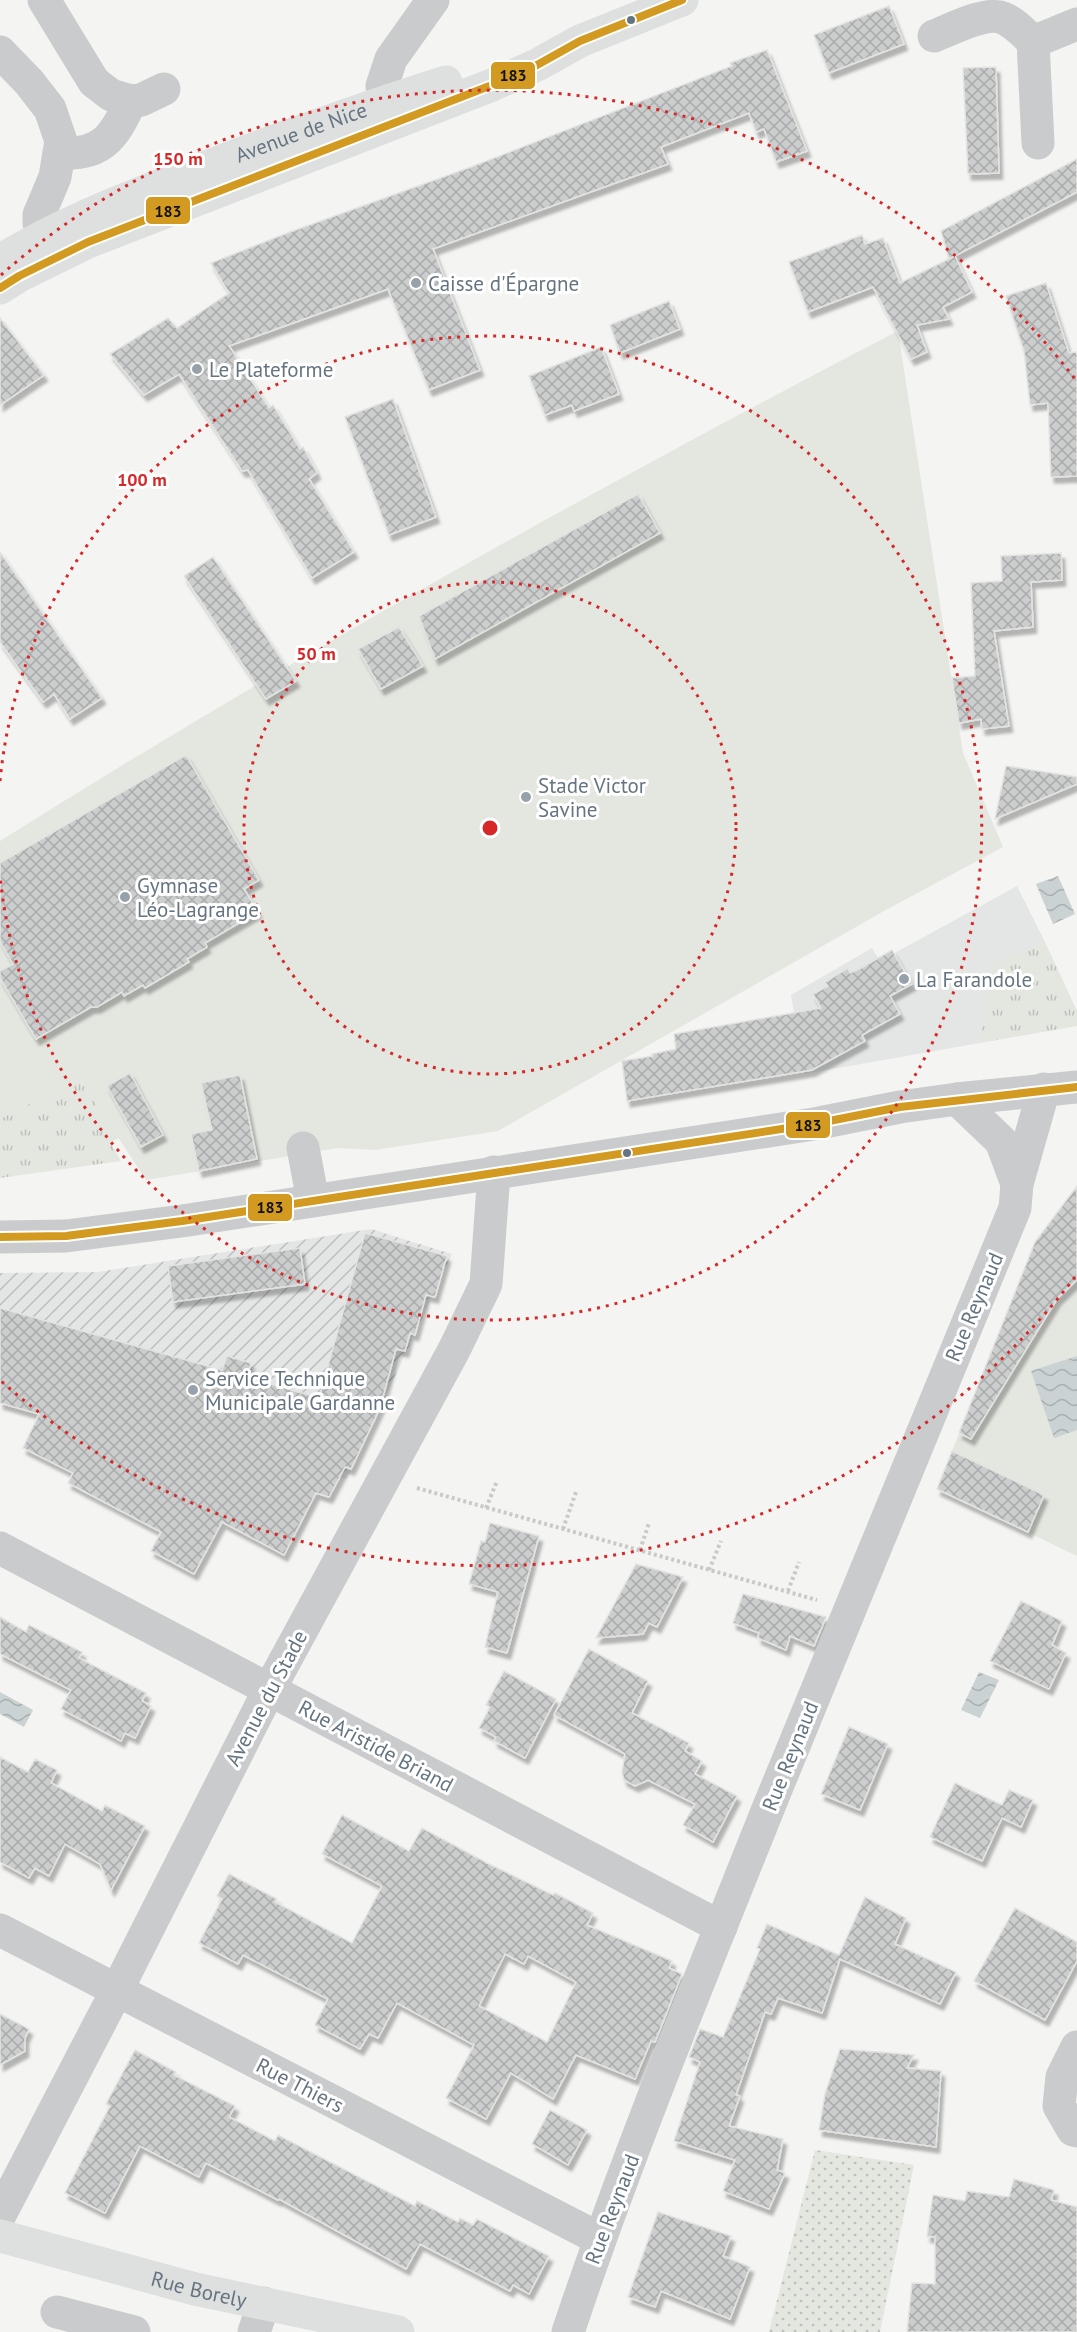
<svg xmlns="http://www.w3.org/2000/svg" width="1077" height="2332" font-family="'PT Sans',sans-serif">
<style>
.built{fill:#e4e5e5}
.industrial{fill:url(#industrial-furrows)}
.grass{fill:url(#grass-dots)}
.park{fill:url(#park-tufts)}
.pitch{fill:#e4e6e0}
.water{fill:url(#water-waves)}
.building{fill:url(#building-cross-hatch);stroke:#e3e3e2;stroke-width:1.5;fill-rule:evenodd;filter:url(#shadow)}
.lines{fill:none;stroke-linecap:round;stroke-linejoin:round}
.path{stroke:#c8c9c8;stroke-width:4;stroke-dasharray:3 3;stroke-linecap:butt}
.minor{stroke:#cacbcc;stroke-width:33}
.major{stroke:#dedfdf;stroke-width:33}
.bus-1-casing{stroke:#fff;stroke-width:12}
.bus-1{stroke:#d29a20;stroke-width:8}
.ring{fill:none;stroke:#d62828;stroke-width:3;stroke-dasharray:3 6}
.bus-dot{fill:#657481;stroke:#fff;stroke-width:2}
.poi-dot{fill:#97a1a9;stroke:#fff;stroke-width:2}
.labels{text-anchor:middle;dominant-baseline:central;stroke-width:6;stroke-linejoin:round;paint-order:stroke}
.street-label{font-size:21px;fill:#657481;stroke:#fff}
.poi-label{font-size:21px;fill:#657481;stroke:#fff;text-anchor:start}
.centre{fill:#d62828;stroke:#fff;stroke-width:3}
.ring-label{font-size:18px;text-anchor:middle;font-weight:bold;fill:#d62828;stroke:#fff;stroke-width:6;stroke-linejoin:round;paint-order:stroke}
.line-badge{stroke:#fff;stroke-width:2}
.pale-badge-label{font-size:16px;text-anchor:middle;font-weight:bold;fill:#111}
</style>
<defs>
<pattern id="industrial-furrows" width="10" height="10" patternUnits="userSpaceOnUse" patternTransform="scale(1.5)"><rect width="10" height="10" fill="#e4e5e5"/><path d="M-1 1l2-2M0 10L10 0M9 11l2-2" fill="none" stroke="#bcbebf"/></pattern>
<pattern id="grass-dots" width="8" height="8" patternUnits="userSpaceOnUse" patternTransform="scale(1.5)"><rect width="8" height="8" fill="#e4e6e0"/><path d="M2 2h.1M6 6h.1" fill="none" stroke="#bcbfbb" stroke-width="1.8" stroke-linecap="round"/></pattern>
<pattern id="park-tufts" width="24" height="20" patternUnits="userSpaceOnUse" patternTransform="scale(1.5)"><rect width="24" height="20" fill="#e4e6e0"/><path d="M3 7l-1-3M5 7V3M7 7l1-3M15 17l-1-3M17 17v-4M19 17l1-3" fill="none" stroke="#bcbfbb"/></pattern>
<pattern id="water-waves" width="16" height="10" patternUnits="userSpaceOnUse" patternTransform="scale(1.5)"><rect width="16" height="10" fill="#cad2d4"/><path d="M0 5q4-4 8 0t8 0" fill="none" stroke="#a8afb1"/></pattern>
<pattern id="building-cross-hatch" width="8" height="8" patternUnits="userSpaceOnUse" patternTransform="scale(1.5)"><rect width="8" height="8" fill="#cccdcd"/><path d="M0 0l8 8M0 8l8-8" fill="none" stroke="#a9abac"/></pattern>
<filter id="shadow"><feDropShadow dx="3.5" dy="6" stdDeviation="1.5" flood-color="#0004"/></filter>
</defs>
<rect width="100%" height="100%" fill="#f4f4f2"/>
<polygon class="built" points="1017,886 1046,944 992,963 980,1043 804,1074 791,995 872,948 880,961"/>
<polygon class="industrial" points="371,1229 452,1254 347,1479 0,1382 0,1273 98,1272"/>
<polygon class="grass" points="815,2150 914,2165 880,2332 769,2332"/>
<g class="park">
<polygon points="1046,944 1077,1011 1077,1026 980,1043 992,962"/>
<polygon points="79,1078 119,1138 110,1142 121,1161 0,1178 0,1119"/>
</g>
<g class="pitch">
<path d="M898,331L963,753L1003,847L884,911L498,1131L375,1150L338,1148L146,1180L79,1078L0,1119V841C291,658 592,490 898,331Z"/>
<polygon points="1077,1192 1077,1556 937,1489 1035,1242"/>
</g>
<g class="water">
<polygon points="1058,876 1075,914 1053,924 1036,884"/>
<polygon points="1077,1356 1077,1430 1054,1438 1031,1371"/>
<polygon points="979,1672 999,1680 980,1718 961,1710"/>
<polygon points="0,1692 33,1710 24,1727 0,1714"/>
</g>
<g class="building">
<polygon points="889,6 904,44 829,73 814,35"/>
<polygon points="767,50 807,151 776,162 764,129 756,132 749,113 661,147 668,164 433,249 480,370 429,390 388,289 229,346 269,408 273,405 300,449 303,447 317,473 309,479 354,552 312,578 248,470 242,471 179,374 144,395 110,354 168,318 177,328 229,293 211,263 290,232 471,167 732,66 730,63"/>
<polygon points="996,67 999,173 968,174 963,68"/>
<polygon points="1077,159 1077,192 949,259 941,231"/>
<polygon points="862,235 865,244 883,238 900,283 955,256 972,292 943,307 949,319 917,325 927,352 911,359 873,287 808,312 789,262"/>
<polygon points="1046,283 1069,353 1077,352 1077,476 1051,477 1048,403 1030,405 1024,351 1006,296"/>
<polygon points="669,301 680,329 620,353 610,325"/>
<polygon points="0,318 44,375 0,405"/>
<polygon points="601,347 619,394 574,411 572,405 545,415 529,376"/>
<polygon points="393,399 436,517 389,535 345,417"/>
<polygon points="638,494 660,533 435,659 419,616"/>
<polygon points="0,552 102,698 70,719 54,694 43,702 0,642"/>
<polygon points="1061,553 1062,580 1031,582 1033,627 994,631 1009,726 982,729 981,719 959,723 952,678 975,676 971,583 1002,581 1001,556"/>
<polygon points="213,557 296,681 266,699 184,576"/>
<polygon points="399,627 423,666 381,689 358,649"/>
<polygon points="186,755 259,880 244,889 258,912 205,943 207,947 187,959 189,962 145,988 143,985 124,996 122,992 97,1007 91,1007 36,1039 0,978 0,971 13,964 0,941 0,863"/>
<polygon points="1006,766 1077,777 1077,784 995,819"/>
<polygon points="892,950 912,984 890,996 900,1014 862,1035 865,1041 812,1070 627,1101 622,1061 653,1056 652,1054 676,1049 674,1034 821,1008 813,994 828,986 825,982 848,968 850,973 861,968"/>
<polygon points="130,1073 163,1135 141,1147 107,1086"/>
<polygon points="240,1075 257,1159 199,1171 191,1134 212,1130 201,1083"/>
<polygon points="1077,1186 1077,1280 1057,1299 971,1439 959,1433 1035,1242"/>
<polygon points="365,1233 447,1256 435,1297 426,1295 415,1335 410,1333 405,1351 396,1349 380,1408 351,1469 345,1467 329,1497 316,1493 284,1555 222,1522 194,1574 151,1551 161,1532 68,1483 73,1473 23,1448 39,1414 0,1403 0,1308 222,1370 227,1356 251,1363 247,1377 319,1398"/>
<polygon points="300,1248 305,1284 173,1302 168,1266"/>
<polygon points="952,1451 1044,1495 1028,1532 937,1489"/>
<polygon points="490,1523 539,1536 507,1653 485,1647 498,1592 469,1584 481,1541 485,1542"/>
<polygon points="636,1564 683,1577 657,1627 649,1623 643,1634 596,1638"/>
<polygon points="743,1594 826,1617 814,1646 790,1636 786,1650 758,1638 759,1633 733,1623"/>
<polygon points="1021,1601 1062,1621 1052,1645 1066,1653 1049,1689 990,1661"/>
<polygon points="0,1617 26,1632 29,1625 82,1652 79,1658 146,1693 142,1701 151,1706 135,1738 125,1733 121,1741 61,1709 71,1690 0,1654"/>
<polygon points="589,1649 648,1681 632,1713 689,1743 685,1751 702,1761 695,1774 737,1796 713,1842 683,1825 695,1804 648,1780 635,1786 624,1780 622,1772 625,1754 554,1715"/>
<polygon points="504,1671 556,1699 525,1758 494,1741 496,1737 479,1728 490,1707 486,1705"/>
<polygon points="849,1727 888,1744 860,1810 821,1794"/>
<polygon points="0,1757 28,1772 35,1759 57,1770 51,1783 102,1811 105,1805 145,1826 111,1890 100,1864 65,1844 49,1876 35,1868 29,1878 0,1862"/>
<polygon points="955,1783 1002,1805 1009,1790 1033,1800 1021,1827 1002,1818 982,1861 930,1837"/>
<path d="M342,1815L409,1851L422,1828L487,1863L553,1895L555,1893L593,1913L587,1925L672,1961L669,1968L682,1974L655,2042L651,2041L635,2079L576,2055L553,2099L511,2073L486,2119L446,2098L474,2045L397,2003L378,2038L369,2034L360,2049L315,2025L328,1999L243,1955L238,1964L199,1943L222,1899L217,1896L229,1874L277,1899L275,1902L352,1943L382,1886L322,1854ZM505,1954L524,1964L528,1956L576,1982L547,2042L479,2006Z"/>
<polygon points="865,1897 906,1918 895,1944 956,1972 940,2004 840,1959 822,2013 778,1998 771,2014 765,2012 736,2095 740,2096 729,2126 783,2139 777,2170 785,2173 769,2209 723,2191 735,2160 674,2141 700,2062 689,2057 700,2029 723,2037 760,1949 757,1948 767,1924 839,1955"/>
<polygon points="1015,1908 1077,1942 1077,1961 1045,2020 974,1981"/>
<polygon points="0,2014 29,2029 25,2038 25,2051 0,2065"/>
<polygon points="840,2049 914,2055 907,2068 941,2071 936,2147 819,2130 825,2094"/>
<polygon points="135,2050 176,2072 174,2075 235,2106 229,2117 275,2141 278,2135 415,2206 417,2201 458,2222 460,2218 473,2225 477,2219 549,2256 529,2294 513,2285 510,2291 420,2244 406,2269 279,2199 278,2200 206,2163 199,2177 140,2146 105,2213 65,2193 110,2106 106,2104"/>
<polygon points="550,2110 587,2130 568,2165 532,2144"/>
<polygon points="1014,2179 1054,2190 1051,2200 1077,2207 1077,2332 907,2332 912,2283 935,2284 935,2237 927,2236 933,2195 965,2201 967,2191 1009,2197"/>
<polygon points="658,2212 731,2236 723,2256 750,2267 730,2319 661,2291 655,2307 628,2297"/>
</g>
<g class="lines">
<g class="path">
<polyline points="417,1488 817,1600"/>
<polyline points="486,1508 497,1481"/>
<polyline points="563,1529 576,1492"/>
<polyline points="640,1550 649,1523"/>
<polyline points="709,1570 721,1541"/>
<polyline points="788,1591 799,1562"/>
</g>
<g class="minor">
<path d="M44,0L94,82L111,95L131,101C114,137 102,156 59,153"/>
<path d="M934,36C952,29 986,11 1003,18C1015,23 1024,33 1033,42L1038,143"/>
<polyline points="1033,42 1077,24"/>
<polyline points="0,52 29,82 50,109 61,141 55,177 39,215 39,224 45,234"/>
<polyline points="131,101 141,100 164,89"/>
<polyline points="385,101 382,86 391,59 433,0"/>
<polyline points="957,1099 1001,1141 1017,1184"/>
<polyline points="303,1148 313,1200"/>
<polyline points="0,1237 66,1236 182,1221 814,1124 900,1107 957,1099 1077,1087"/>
<polyline points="0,1548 721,1927"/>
<polyline points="0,1930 600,2239"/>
<polyline points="1077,2047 1062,2077 1059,2106 1073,2130 1077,2131"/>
<polyline points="0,2215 117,1990 269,1690 454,1350 486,1284 494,1172"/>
<polyline points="57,2312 134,2332"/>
<polyline points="254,2332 264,2303"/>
<path d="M568,2332C628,2153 700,1979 770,1804C851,1605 932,1406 1015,1208L1017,1184L1044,1089"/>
</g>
<g class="major">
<path id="s1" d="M0,261C60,223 126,199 191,173C275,140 360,109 446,82"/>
<polyline points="0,288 19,276 88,242 492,85 537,65 580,41 682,0"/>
<path id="s2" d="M0,2236L195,2289L398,2332"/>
</g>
<g class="bus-1-casing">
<g id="bus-1">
<polyline points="0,288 19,276 88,242 492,85 537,65 580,41 682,0"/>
<polyline points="0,1237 66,1236 182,1221 814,1124 900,1107 1077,1087"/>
</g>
</g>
<use href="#bus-1" class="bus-1"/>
</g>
<g class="ring">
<circle cx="490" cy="828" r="246"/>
<path d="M0 781A492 492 0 1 1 0 875"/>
<path d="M1075 1277A738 738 0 0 1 1 1381M1 275A738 738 0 0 1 1075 379"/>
</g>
<g class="bus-dot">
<circle cx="631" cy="20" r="5"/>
<circle cx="627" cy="1153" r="5"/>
</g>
<g class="poi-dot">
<circle cx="416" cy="283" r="6"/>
<circle cx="197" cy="369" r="6"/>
<circle cx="526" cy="797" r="6"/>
<circle cx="125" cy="897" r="6"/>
<circle cx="904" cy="979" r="6"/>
<circle cx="193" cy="1390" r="6"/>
</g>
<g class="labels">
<g class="street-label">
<text stroke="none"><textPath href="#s1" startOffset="328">Avenue de Nice</textPath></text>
<text transform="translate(974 1307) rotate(-67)">Rue Reynaud</text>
<text transform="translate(266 1698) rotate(-62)">Avenue du Stade</text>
<text transform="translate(376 1746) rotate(28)">Rue Aristide Briand</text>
<text transform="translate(790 1756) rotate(-68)">Rue Reynaud</text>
<text transform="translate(300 2085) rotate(27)">Rue Thiers</text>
<text transform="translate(612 2209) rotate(-69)">Rue Reynaud</text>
<text stroke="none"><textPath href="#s2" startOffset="206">Rue Borely</textPath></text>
</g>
<g class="poi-label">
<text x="428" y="283">Caisse d'Épargne</text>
<text x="209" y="369">Le Plateforme</text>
<text x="538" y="785">Stade Victor<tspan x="538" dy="24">Savine</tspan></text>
<text x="137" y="885">Gymnase<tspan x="137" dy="24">Léo-Lagrange</tspan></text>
<text x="916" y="979">La Farandole</text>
<text x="205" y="1378">Service Technique<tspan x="205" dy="24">Municipale Gardanne</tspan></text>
</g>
</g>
<circle cx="490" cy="828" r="9" class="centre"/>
<g class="ring-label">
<text x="178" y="165">150 m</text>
<text x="142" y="486">100 m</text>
<text x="316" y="660">50 m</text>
</g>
<g class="line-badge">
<rect x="490" y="61" width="46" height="29" rx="6" fill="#d29a20"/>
<rect x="145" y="196" width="46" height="29" rx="6" fill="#d29a20"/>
<rect x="785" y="1111" width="46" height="28" rx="6" fill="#d29a20"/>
<rect x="247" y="1193" width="46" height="29" rx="6" fill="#d29a20"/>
</g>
<g class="pale-badge-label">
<text x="513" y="81">183</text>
<text x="168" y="217">183</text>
<text x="808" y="1131">183</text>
<text x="270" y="1213">183</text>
</g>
</svg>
